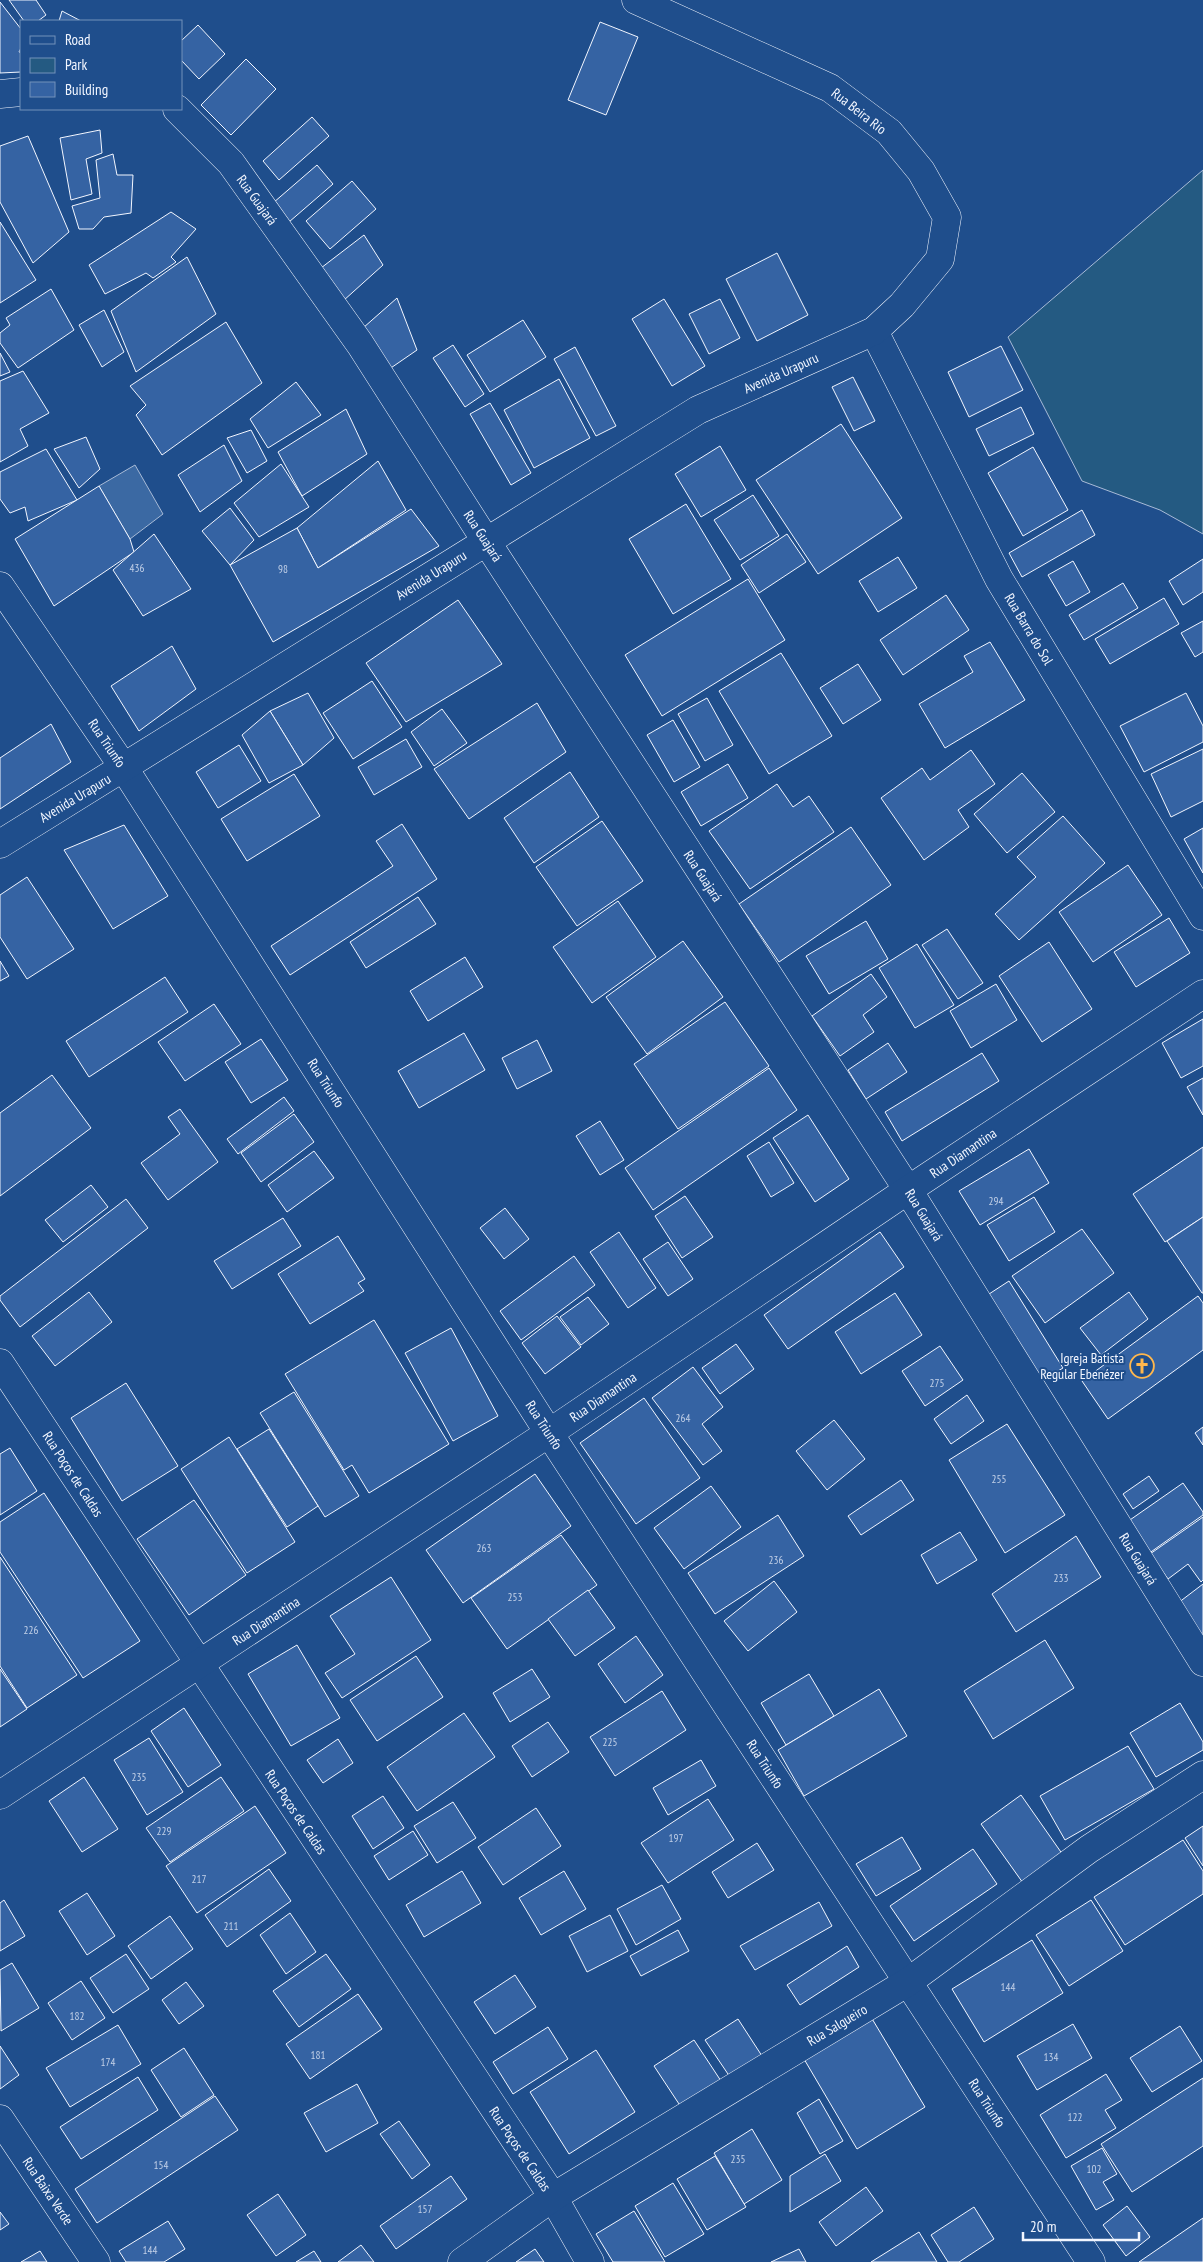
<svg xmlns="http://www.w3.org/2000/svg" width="1203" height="2262" font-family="'PT Sans Narrow',sans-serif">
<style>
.green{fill:#245a82;stroke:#a8bbd7}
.water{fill:#3b69a3;stroke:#a8bbd7}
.building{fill:#3563a3;stroke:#f2f6ff}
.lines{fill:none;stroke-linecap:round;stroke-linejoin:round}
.minor-casing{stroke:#f2f6ff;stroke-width:29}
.minor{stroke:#1f4e8c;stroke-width:28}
.labels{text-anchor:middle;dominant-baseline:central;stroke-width:4;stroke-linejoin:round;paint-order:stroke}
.number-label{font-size:11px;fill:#c3d1e8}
.street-label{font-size:14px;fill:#f2f6ff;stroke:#1f4e8c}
.poi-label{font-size:14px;fill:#f2f6ff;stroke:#1f4e8c;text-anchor:end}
</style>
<rect width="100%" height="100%" fill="#1f4e8c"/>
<polygon class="green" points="1203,170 1203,534 1160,510 1082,481 1008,337"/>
<polygon class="water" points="135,465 163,514 130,539 99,486"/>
<g class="building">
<polygon points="9,0 36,0 46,15 38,21 24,21"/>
<polygon points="0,2 21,29 21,48 19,52 21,53 21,72 0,73"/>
<polygon points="62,11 81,21 59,21"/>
<polygon points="600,22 638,37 606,115 568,100"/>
<polygon points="198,25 225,54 199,79 181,60 181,41"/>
<polygon points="246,59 276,89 231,135 201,105"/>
<polygon points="312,117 329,136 279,180 263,161"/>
<polygon points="100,130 102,153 86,159 92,194 71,200 60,138"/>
<polygon points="28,136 69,232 33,263 0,202 0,146"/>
<polygon points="113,154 117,175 133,175 131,213 104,217 93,229 79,229 72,206 100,198 96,160"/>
<polygon points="317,165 333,184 289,222 273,203"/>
<polygon points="352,181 376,209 330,249 306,221"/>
<polygon points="171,212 196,229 171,257 176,262 153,278 146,273 105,294 89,265"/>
<polygon points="0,222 36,280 0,303"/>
<polygon points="364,235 383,265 343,301 321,268"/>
<polygon points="777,253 808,315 757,341 726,279"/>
<polygon points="187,257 216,314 136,372 111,311"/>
<polygon points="51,289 74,330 18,368 0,343 0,333 10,325 6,318"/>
<polygon points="397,298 417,350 385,372 363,328"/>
<polygon points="664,299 705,366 672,386 632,319"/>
<polygon points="720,299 740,338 709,354 689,314"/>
<polygon points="104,310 124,352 102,367 79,325"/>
<polygon points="523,320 546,357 490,392 467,355"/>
<polygon points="226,322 262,383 162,455 136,415 146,405 130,386"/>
<polygon points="453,345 484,394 465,407 433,358"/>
<polygon points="1001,346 1023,390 969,417 948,372"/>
<polygon points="575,347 616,426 596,436 554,359"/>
<polygon points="0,353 10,372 0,376"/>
<polygon points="23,371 49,413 20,429 28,446 0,462 0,381"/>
<polygon points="853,377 875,421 854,431 832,387"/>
<polygon points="559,379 590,438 534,468 504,410"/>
<polygon points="296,382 321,415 268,448 250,419"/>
<polygon points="490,403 531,473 511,485 470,414"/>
<polygon points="1021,407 1034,434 989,456 976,429"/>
<polygon points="346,409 367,454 302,496 278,452"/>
<polygon points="841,424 902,518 818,574 756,480"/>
<polygon points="251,430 267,461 247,473 227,438"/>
<polygon points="86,437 100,469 79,488 54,449"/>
<polygon points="224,445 242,481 200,512 178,475"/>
<polygon points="720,446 746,490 701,517 675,474"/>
<polygon points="1033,447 1068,510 1023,536 988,473"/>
<polygon points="46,449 77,500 28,521 25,507 10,513 0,499 0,472"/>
<polygon points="378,461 406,510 318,568 297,528"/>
<polygon points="281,464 309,507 259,537 234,503"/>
<polygon points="99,486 130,539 134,552 54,606 15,539"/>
<polygon points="753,495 779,536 740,560 714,520"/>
<polygon points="686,504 731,579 673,614 629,539"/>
<polygon points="230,508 254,540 230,565 202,531"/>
<polygon points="411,509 439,546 273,642 230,565 297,528 318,568"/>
<polygon points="1082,510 1095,535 1022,577 1009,553"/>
<polygon points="154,534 191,589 143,616 113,570"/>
<polygon points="787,534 806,562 759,593 741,565"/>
<polygon points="898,557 917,588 878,612 859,581"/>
<polygon points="1203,559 1203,592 1183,605 1169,581"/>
<polygon points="1073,561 1090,592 1066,606 1048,575"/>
<polygon points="748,579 785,640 662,716 625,655"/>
<polygon points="1123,583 1138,608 1084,640 1069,615"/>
<polygon points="946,595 969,630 903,675 880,640"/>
<polygon points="1164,598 1179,624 1110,664 1095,639"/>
<polygon points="458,600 502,664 406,722 366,663"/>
<polygon points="1203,621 1203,652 1195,657 1181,633"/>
<polygon points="990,642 1025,700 945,748 919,704 973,672 964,656"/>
<polygon points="172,646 196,689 139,731 111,686"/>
<polygon points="781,653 832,736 769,774 719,691"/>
<polygon points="858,664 881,700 843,724 820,688"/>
<polygon points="372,681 402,727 353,759 323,713"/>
<polygon points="308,693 334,738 303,765 270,711"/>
<polygon points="1186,693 1203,726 1203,742 1144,772 1120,726"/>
<polygon points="707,698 733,745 705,761 678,714"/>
<polygon points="537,703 566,752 469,819 434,769"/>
<polygon points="442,709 467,743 434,766 411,732"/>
<polygon points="270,711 303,765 269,783 242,735"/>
<polygon points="673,720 700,767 674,782 647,735"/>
<polygon points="51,724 71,762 0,809 0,758"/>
<polygon points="406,739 422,767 374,795 358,767"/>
<polygon points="239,745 261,781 218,808 196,772"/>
<polygon points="1203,749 1203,801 1171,817 1151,774"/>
<polygon points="971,750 995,784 958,810 969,827 924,860 881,798 922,768 930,780"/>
<polygon points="728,764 748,798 701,826 681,792"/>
<polygon points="570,772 599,817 534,863 504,818"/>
<polygon points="1022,773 1055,812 1007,853 974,814"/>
<polygon points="294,774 320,816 247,861 221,819"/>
<polygon points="777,784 793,807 809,796 834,832 750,889 709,831"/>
<polygon points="1063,816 1105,863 1019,940 995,914 1036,877 1017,857"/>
<polygon points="602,821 643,881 577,926 536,867"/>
<polygon points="402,824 437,879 290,975 271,946 393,866 376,841"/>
<polygon points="124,825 168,896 113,929 64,850"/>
<polygon points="851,827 891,885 779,962 739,904"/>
<polygon points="1203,828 1203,873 1184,839"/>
<polygon points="1128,865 1162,915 1093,962 1059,912"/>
<polygon points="27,877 74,949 27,979 0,937 0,895"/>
<polygon points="418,897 436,924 366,968 350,942"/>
<polygon points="618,901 656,957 592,1003 553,947"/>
<polygon points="1169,918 1190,953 1136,987 1114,952"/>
<polygon points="866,921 888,959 829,994 806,956"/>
<polygon points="947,929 983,983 958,999 922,945"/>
<polygon points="683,941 723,997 647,1054 606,997"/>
<polygon points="1049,942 1092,1009 1042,1042 999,976"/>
<polygon points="917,944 954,1005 915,1028 879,968"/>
<polygon points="465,957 483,987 428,1021 410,991"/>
<polygon points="0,961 9,976 0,981"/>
<polygon points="871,974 887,997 863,1015 874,1032 840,1056 812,1016"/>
<polygon points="165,977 188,1012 89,1077 66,1041"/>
<polygon points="996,984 1017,1020 971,1048 950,1011"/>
<polygon points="725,1002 769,1066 678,1129 634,1064"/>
<polygon points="214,1004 241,1044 185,1081 158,1042"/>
<polygon points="1203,1019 1203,1066 1181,1078 1162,1043"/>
<polygon points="464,1033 485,1070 419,1108 398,1071"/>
<polygon points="261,1039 288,1080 251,1103 225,1062"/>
<polygon points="537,1040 552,1071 517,1089 502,1058"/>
<polygon points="888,1043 907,1072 866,1099 848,1070"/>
<polygon points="982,1053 999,1081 902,1141 885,1112"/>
<polygon points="769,1068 797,1110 653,1210 625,1168"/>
<polygon points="52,1075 91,1128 0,1196 0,1113"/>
<polygon points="1203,1078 1203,1115 1187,1087"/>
<polygon points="284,1097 294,1111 238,1154 227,1139"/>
<polygon points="180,1109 218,1162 168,1200 141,1163 180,1134 168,1117"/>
<polygon points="294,1114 314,1142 261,1182 241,1153"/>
<polygon points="808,1115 849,1179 815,1202 773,1138"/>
<polygon points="600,1121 624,1160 600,1175 576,1136"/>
<polygon points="769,1142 794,1183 771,1197 747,1156"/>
<polygon points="1203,1147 1203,1217 1165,1242 1133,1194"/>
<polygon points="1029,1149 1049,1183 980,1225 959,1191"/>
<polygon points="314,1151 334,1178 287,1212 268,1185"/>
<polygon points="91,1185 108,1207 63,1242 45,1220"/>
<polygon points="685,1196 713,1237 682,1258 655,1216"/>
<polygon points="1034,1197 1055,1232 1009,1261 987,1225"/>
<polygon points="126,1199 148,1228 20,1327 0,1300 0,1296"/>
<polygon points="505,1208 529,1239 504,1259 480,1228"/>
<polygon points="1203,1217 1203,1293 1202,1293 1167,1241"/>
<polygon points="283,1218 301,1246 232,1289 214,1261"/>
<polygon points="1082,1229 1114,1273 1045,1323 1012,1276"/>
<polygon points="619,1232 656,1288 628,1308 590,1252"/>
<polygon points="880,1232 904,1267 788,1349 764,1315"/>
<polygon points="338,1236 365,1279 358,1283 364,1291 310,1324 278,1274"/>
<polygon points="668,1242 693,1279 668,1296 643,1259"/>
<polygon points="574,1256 595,1285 521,1340 500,1311"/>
<polygon points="1009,1281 1063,1368 1039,1382 986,1296"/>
<polygon points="89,1292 112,1322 55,1366 32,1336"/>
<polygon points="1129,1292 1148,1319 1101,1355 1080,1328"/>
<polygon points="895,1293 922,1335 861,1374 835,1332"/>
<polygon points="1198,1296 1203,1303 1203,1350 1108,1419 1082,1381"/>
<polygon points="588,1297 609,1324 581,1345 560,1317"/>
<polygon points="557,1316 581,1347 545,1374 522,1343"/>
<polygon points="374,1320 449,1444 369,1493 352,1465 344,1470 285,1374"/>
<polygon points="451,1328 498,1416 453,1441 405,1353"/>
<polygon points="736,1344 754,1369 720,1394 702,1368"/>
<polygon points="940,1346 963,1380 925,1406 902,1371"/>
<polygon points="693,1367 723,1407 702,1424 722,1451 703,1465 652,1398"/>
<polygon points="126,1383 178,1466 122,1501 71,1418"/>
<polygon points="294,1392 359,1496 325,1517 260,1413"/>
<polygon points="967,1395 984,1421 951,1444 934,1419"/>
<polygon points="644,1398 700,1478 636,1524 580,1443"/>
<polygon points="834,1420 865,1459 827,1490 796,1451"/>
<polygon points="1007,1424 1065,1515 1005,1553 949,1460"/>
<polygon points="1203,1427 1203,1445 1195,1433"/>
<polygon points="269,1429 318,1506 287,1527 237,1449"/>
<polygon points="229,1437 295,1542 247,1573 181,1469"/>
<polygon points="10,1448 37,1491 0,1515 0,1454"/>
<polygon points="535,1474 571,1526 463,1603 426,1550"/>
<polygon points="1149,1476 1159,1491 1133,1509 1123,1494"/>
<polygon points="901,1480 914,1500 861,1535 848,1516"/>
<polygon points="1183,1483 1203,1512 1203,1515 1148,1554 1127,1522"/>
<polygon points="711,1486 741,1527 684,1569 654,1528"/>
<polygon points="44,1493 140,1641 83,1678 0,1552 0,1522"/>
<polygon points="194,1500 246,1575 189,1615 137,1539"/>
<polygon points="778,1515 804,1556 715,1614 688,1573"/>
<polygon points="1203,1517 1203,1580 1201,1582 1188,1564 1168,1579 1150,1554"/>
<polygon points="960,1532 977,1560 937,1584 921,1555"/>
<polygon points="561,1535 597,1585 507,1649 471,1598"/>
<polygon points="1076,1536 1101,1577 1016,1632 992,1594"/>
<polygon points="0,1557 77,1675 27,1708 0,1666"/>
<polygon points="391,1577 431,1640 342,1698 325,1673 355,1654 330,1616"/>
<polygon points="774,1581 797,1612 748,1651 724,1621"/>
<polygon points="1203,1584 1203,1636 1178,1603"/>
<polygon points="588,1590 615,1628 575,1656 548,1619"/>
<polygon points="636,1636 663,1675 625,1703 598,1664"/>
<polygon points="1045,1640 1074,1688 993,1739 964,1691"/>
<polygon points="297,1645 340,1718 291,1746 248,1674"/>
<polygon points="416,1656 443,1697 377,1741 350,1700"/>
<polygon points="0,1669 27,1709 0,1727"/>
<polygon points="532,1669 550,1697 510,1722 493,1693"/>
<polygon points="809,1674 834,1716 786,1745 761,1703"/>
<polygon points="879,1689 907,1736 804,1796 778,1750"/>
<polygon points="662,1691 686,1730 615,1776 590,1737"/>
<polygon points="1180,1703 1203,1742 1203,1750 1156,1777 1130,1733"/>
<polygon points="184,1708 221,1765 188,1787 151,1731"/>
<polygon points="464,1713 495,1757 417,1811 387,1767"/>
<polygon points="548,1722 569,1752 532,1777 512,1746"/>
<polygon points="149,1738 183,1792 147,1815 114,1760"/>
<polygon points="338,1739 353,1763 323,1783 307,1760"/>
<polygon points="1128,1746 1154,1789 1065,1840 1040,1796"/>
<polygon points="701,1760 716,1786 668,1815 653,1788"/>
<polygon points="84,1777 118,1829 82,1852 49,1801"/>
<polygon points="221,1777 244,1811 170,1862 146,1828"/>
<polygon points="1021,1795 1063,1855 1023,1883 981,1824"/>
<polygon points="383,1796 404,1828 373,1849 352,1816"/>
<polygon points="708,1799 734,1840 668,1883 641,1843"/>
<polygon points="453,1802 476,1838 437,1863 414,1826"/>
<polygon points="255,1806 286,1853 197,1913 166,1866"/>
<polygon points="536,1808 561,1846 503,1885 478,1847"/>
<polygon points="1203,1826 1203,1866 1185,1838"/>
<polygon points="413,1831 428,1855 389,1880 374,1856"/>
<polygon points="902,1837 921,1869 876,1896 856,1864"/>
<polygon points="1183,1840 1203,1871 1203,1894 1125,1945 1094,1897"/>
<polygon points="757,1843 774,1870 728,1898 712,1872"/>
<polygon points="973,1849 997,1884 914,1941 890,1906"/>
<polygon points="269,1869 291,1901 227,1947 205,1915"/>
<polygon points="462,1871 481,1903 424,1937 406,1905"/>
<polygon points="564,1871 586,1909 541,1935 519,1898"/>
<polygon points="662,1885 681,1919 636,1945 617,1909"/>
<polygon points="87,1893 115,1936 87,1955 59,1911"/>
<polygon points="4,1900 25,1936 0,1951 0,1903"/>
<polygon points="1091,1900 1123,1951 1069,1986 1036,1935"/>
<polygon points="819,1902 832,1926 755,1970 740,1946"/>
<polygon points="290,1913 316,1952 286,1974 260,1935"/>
<polygon points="610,1915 628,1951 587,1972 569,1936"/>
<polygon points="170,1916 193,1949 151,1979 128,1946"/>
<polygon points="678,1930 689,1951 641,1976 630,1956"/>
<polygon points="1032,1940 1063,1993 984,2042 952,1989"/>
<polygon points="847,1946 859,1967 800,2005 787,1985"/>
<polygon points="126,1954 149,1989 113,2013 90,1978"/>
<polygon points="326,1954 351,1989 299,2027 273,1991"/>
<polygon points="12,1963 39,2008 1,2031 0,1970"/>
<polygon points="515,1975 536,2007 495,2034 474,2002"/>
<polygon points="81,1981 105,2018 72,2040 48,2003"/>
<polygon points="186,1982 204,2006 179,2024 162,2000"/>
<polygon points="358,1994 382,2029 310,2079 286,2044"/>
<polygon points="871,2017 925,2107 857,2149 804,2059"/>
<polygon points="738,2019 762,2056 730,2077 705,2040"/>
<polygon points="1073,2024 1092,2058 1037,2090 1017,2056"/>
<polygon points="118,2025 141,2064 70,2107 46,2068"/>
<polygon points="1180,2026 1202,2061 1152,2092 1130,2058"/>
<polygon points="548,2027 568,2059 513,2094 493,2062"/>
<polygon points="694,2040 721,2081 681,2107 654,2066"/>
<polygon points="0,2046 19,2075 0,2089"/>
<polygon points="184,2048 214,2095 181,2117 151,2070"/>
<polygon points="596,2050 635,2112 569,2154 530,2092"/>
<polygon points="1106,2074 1122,2100 1105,2110 1116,2128 1066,2158 1040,2115"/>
<polygon points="138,2077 158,2110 81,2159 60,2127"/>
<polygon points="1203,2078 1203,2146 1132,2192 1101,2144"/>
<polygon points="357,2084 378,2123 326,2152 304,2113"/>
<polygon points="215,2096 238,2130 97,2223 75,2189"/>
<polygon points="819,2099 843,2141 820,2154 797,2113"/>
<polygon points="399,2121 430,2165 412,2179 380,2134"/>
<polygon points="752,2129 782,2180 744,2204 714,2153"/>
<polygon points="1102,2148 1117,2174 1103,2182 1114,2200 1096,2210 1071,2166"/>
<polygon points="825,2154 841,2181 790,2212 790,2176"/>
<polygon points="715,2156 746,2207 707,2230 677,2179"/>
<polygon points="451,2176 467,2199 396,2249 380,2226"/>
<polygon points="673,2183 704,2234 665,2257 635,2206"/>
<polygon points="866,2187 883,2211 836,2246 819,2222"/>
<polygon points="278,2194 306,2235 276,2256 247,2215"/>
<polygon points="1127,2206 1150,2237 1126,2256 1103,2225"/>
<polygon points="974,2207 994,2239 959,2262 948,2262 931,2235"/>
<polygon points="634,2211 665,2262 613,2262 596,2234"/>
<polygon points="0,2212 9,2224 0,2230"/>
<polygon points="1203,2218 1203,2262 1139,2262"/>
<polygon points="168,2221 185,2249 164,2262 126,2262 119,2251"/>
<polygon points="919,2232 937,2262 871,2262"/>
<polygon points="361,2245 374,2262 338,2262"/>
<polygon points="535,2249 544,2262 516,2262"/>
<polygon points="799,2249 806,2262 771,2262"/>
<polygon points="40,2251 47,2262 21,2262"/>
<polygon points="314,2251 321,2262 296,2262"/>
</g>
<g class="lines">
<g class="minor-casing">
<g id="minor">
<polyline points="0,94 21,92"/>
<polyline points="177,109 231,163 360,344 486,541 908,1190 1203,1662"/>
<polyline points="874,331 999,579 1203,916"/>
<polyline points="0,586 124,768 549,1433 1091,2262"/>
<polyline points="0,844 698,410 874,331 902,305 940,259 947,217 921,171 889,132 830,88 636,0"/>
<polyline points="0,1363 553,2197 590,2262"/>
<polyline points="0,1795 549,1433 908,1190 1203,994"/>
<polyline points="0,2119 96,2262"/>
<polyline points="462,2262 553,2197 908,1982 1089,1849 1203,1775"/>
</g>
</g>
<use href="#minor" class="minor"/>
</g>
<defs>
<g id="church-ring" transform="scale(1.25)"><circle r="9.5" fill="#1f4e8c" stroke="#ffb74d" stroke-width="1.5"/><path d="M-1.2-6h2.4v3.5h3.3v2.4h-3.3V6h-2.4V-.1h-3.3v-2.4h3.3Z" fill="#ffb74d"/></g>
</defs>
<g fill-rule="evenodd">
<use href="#church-ring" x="1142" y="1366"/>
</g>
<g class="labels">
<g class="number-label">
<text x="137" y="568">436</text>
<text x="283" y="569">98</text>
<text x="996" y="1201">294</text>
<text x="937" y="1383">275</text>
<text x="683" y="1418">264</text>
<text x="999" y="1479">255</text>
<text x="484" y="1548">263</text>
<text x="776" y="1560">236</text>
<text x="1061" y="1578">233</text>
<text x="515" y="1597">253</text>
<text x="31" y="1630">226</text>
<text x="610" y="1742">225</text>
<text x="139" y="1777">235</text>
<text x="164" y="1831">229</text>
<text x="676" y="1838">197</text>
<text x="199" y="1879">217</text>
<text x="231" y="1926">211</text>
<text x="1008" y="1987">144</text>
<text x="77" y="2016">182</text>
<text x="318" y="2055">181</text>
<text x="1051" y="2057">134</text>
<text x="108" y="2062">174</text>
<text x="1075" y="2117">122</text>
<text x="738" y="2159">235</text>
<text x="161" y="2165">154</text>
<text x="1094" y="2169">102</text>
<text x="425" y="2209">157</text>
<text x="150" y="2250">144</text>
</g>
<g class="street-label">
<text transform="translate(859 111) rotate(38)">Rua Beira Rio</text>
<text transform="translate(257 200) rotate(54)">Rua Guajará</text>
<text transform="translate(781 373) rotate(-24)">Avenida Urapuru</text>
<text transform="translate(483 536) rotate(57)">Rua Guajará</text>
<text transform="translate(431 575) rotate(-32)">Avenida Urapuru</text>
<text transform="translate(1029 629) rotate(59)">Rua Barra do Sol</text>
<text transform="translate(107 743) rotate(56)">Rua Triunfo</text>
<text transform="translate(75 798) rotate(-31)">Avenida Urapuru</text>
<text transform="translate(703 876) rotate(57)">Rua Guajará</text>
<text transform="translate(326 1083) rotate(57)">Rua Triunfo</text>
<text transform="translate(963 1153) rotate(-34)">Rua Diamantina</text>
<text transform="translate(924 1215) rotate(58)">Rua Guajará</text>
<text transform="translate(603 1397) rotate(-34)">Rua Diamantina</text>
<text transform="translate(544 1425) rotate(57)">Rua Triunfo</text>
<text transform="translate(73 1474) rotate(57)">Rua Poços de Caldas</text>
<text transform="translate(1138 1559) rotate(58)">Rua Guajará</text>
<text transform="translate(266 1621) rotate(-33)">Rua Diamantina</text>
<text transform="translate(765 1764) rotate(57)">Rua Triunfo</text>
<text transform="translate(296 1812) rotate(56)">Rua Poços de Caldas</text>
<text transform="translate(837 2025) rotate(-31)">Rua Salgueiro</text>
<text transform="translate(987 2103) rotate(57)">Rua Triunfo</text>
<text transform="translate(520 2149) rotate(56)">Rua Poços de Caldas</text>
<text transform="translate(48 2191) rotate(56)">Rua Baixa Verde</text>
</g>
<g class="poi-label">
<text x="1124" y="1358">Igreja Batista<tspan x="1124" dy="16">Regular Ebenézer</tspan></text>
</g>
</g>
<rect x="20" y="20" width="162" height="90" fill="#1f4e8c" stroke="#7391ba"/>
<rect x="30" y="36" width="25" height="8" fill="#1f4e8c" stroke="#7391ba"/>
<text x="65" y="45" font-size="15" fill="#f2f6ff">Road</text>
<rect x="30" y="58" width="25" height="15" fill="#245a82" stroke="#7391ba"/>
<text x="65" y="70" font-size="15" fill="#f2f6ff">Park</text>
<rect x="30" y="82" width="25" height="15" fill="#3563a3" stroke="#7391ba"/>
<text x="65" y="95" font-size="15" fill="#f2f6ff">Building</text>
<path d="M1023 2232v8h116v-8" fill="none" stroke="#f2f6ff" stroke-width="2.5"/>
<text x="1030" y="2232" font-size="15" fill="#f2f6ff" stroke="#1f4e8c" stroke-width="4" paint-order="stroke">20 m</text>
</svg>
